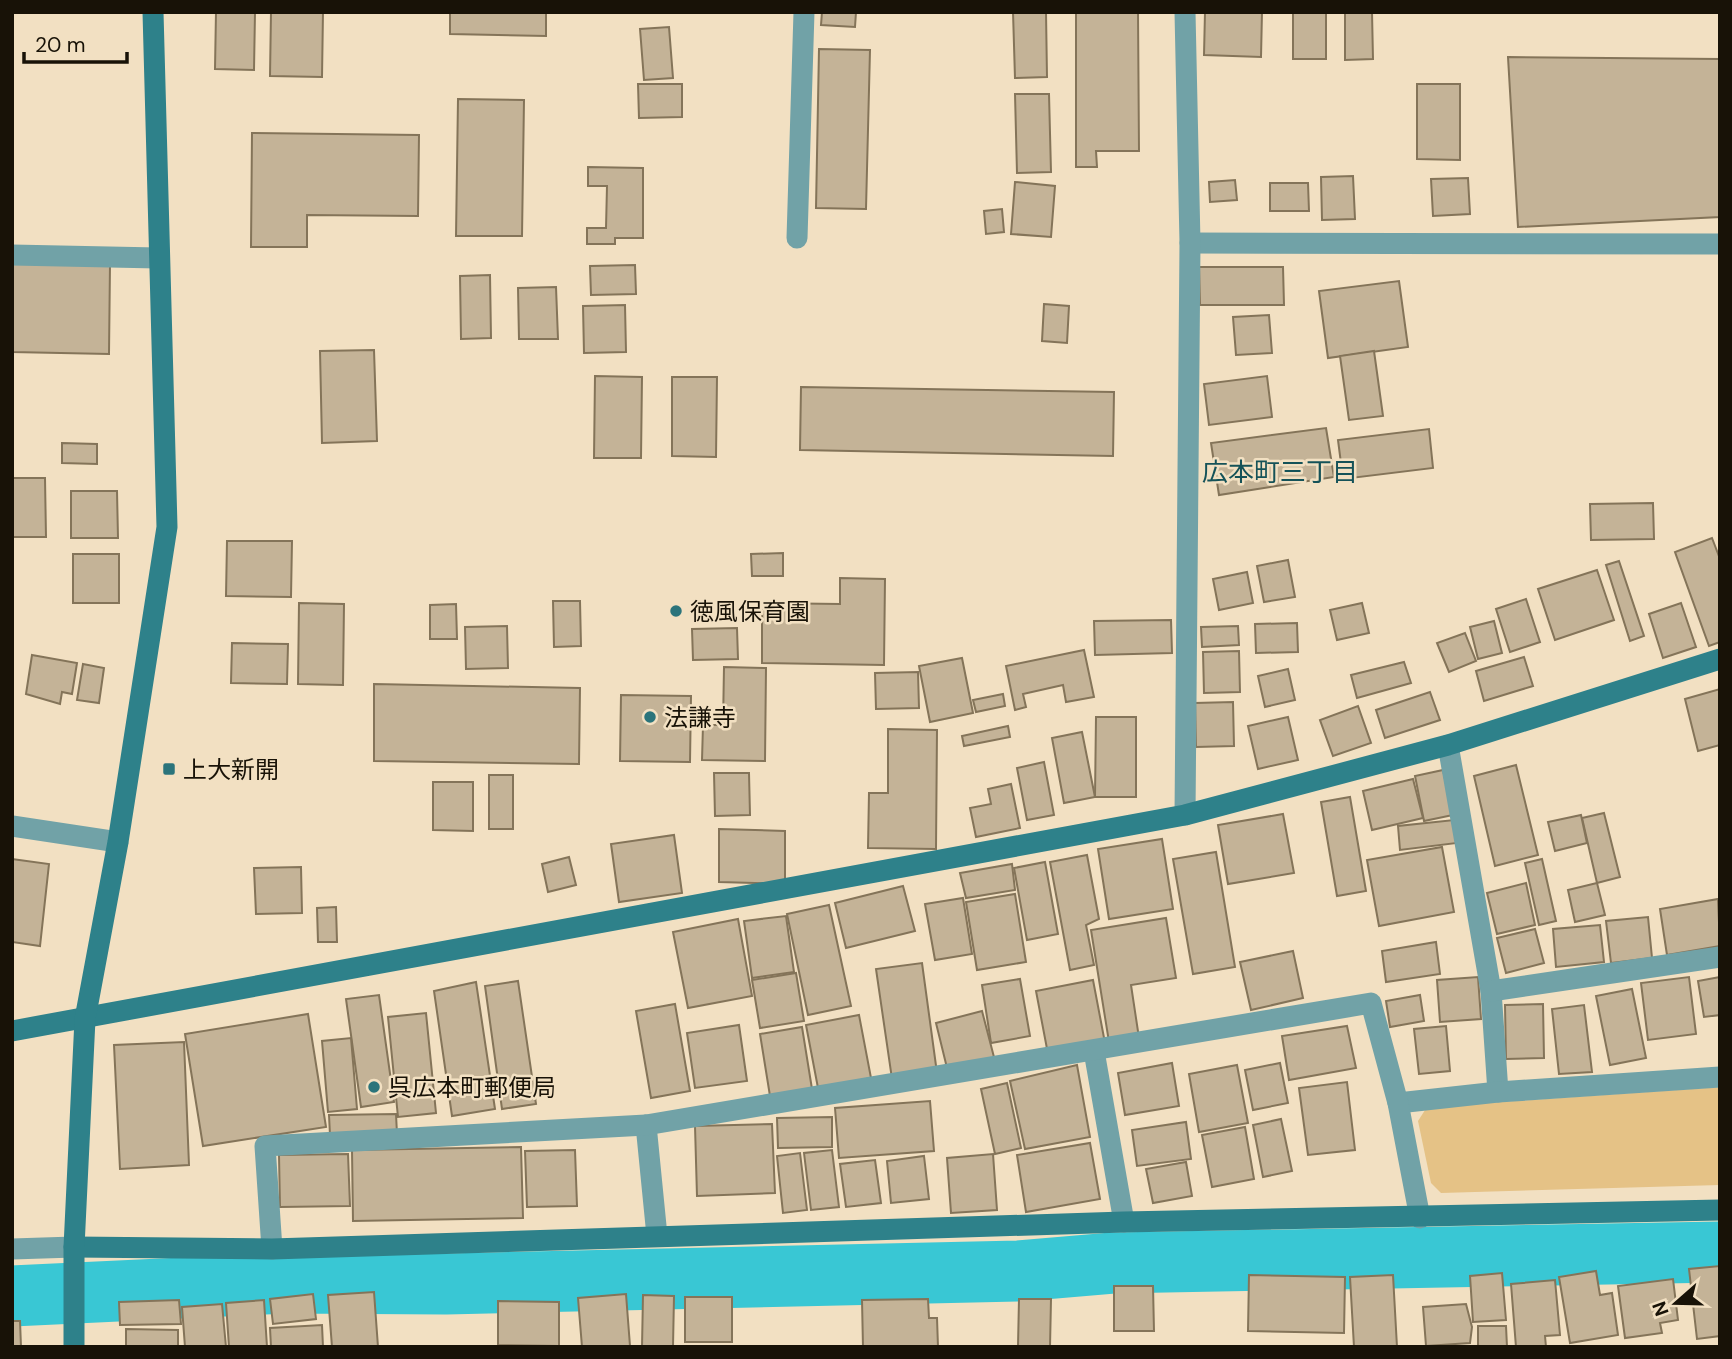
<svg xmlns="http://www.w3.org/2000/svg" width="1732" height="1359" font-family="'DM Sans','Noto Sans JP',sans-serif">
<style>
.green{fill:#e5c286}
.lines{fill:none;stroke-linecap:round;stroke-linejoin:round}
.river{stroke:#39c7d4;stroke-width:61}
.building{fill:#c4b397;stroke:#847459;stroke-width:2}
.street{stroke:#71a2a7;stroke-width:21}
.secondary{stroke:#2e818a;stroke-width:21}
.poi-dot{fill:#2b747b;stroke:#f2e0c2;stroke-width:2.5}
.labels{text-anchor:middle;dominant-baseline:central;stroke-width:5;stroke-linejoin:round;paint-order:stroke}
.poi-label{font-size:24px;fill:#181207;stroke:#f2e0c2;text-anchor:start}
.neighbourhood-label{font-size:26px;fill:#155258;stroke:#f2e0c2}
</style>
<rect width="100%" height="100%" fill="#f2e0c2"/>
<polygon class="green" points="1720,1087 1720,1185 1441,1193 1431,1183 1418,1121 1427,1107"/>
<g class="lines">
<polyline class="river" points="12,1296 287,1283 446,1284 1019,1271 1113,1263 1720,1252"/>
</g>
<g class="building">
<polygon points="216,12 255,12 254,70 215,69"/>
<polygon points="271,12 323,12 322,77 270,76"/>
<polygon points="450,12 546,12 546,36 450,34"/>
<polygon points="822,12 856,12 855,27 821,25"/>
<polygon points="1013,12 1046,12 1047,77 1015,78"/>
<polygon points="1076,12 1138,12 1139,151 1096,151 1097,167 1076,167"/>
<polygon points="1205,12 1262,12 1261,57 1204,55"/>
<rect x="1293" y="12" width="33" height="47"/>
<polygon points="1345,12 1372,12 1373,59 1345,60"/>
<polygon points="669,27 673,78 644,80 640,29"/>
<polygon points="819,49 870,50 866,209 816,208"/>
<polygon points="1508,57 1720,59 1720,217 1518,227"/>
<polygon points="638,84 682,84 682,117 639,118"/>
<polygon points="1417,84 1460,84 1460,160 1417,159"/>
<polygon points="1015,94 1049,94 1051,172 1017,173"/>
<polygon points="458,99 524,100 522,236 456,236"/>
<polygon points="252,133 419,135 418,216 307,215 307,247 251,247"/>
<polygon points="588,167 643,168 643,238 615,238 615,244 587,244 587,228 606,228 607,186 588,186"/>
<polygon points="1353,176 1355,219 1322,220 1321,177"/>
<polygon points="1468,178 1470,214 1433,216 1431,179"/>
<polygon points="1235,180 1237,200 1210,202 1209,182"/>
<polygon points="1015,182 1055,186 1051,237 1011,234"/>
<polygon points="1270,183 1308,183 1309,211 1270,211"/>
<polygon points="1002,209 1004,232 986,234 984,211"/>
<polygon points="12,263 110,264 109,354 12,352"/>
<polygon points="635,265 636,294 591,295 590,266"/>
<polygon points="1199,267 1283,267 1284,305 1200,305"/>
<polygon points="490,275 491,338 461,339 460,276"/>
<polygon points="1399,281 1408,347 1328,358 1319,291"/>
<polygon points="556,287 558,339 519,339 518,288"/>
<polygon points="1044,304 1069,306 1067,343 1042,341"/>
<polygon points="625,305 626,352 584,353 583,306"/>
<polygon points="1269,315 1272,353 1236,355 1233,317"/>
<polygon points="374,350 377,441 322,443 320,351"/>
<polygon points="1374,351 1383,416 1349,420 1340,356"/>
<polygon points="595,376 642,377 641,458 594,458"/>
<polygon points="1267,376 1272,417 1209,425 1204,384"/>
<polygon points="672,377 717,377 716,457 672,456"/>
<polygon points="801,387 1114,392 1113,456 800,450"/>
<polygon points="1326,428 1334,477 1219,495 1211,443"/>
<polygon points="1429,429 1433,468 1343,479 1338,440"/>
<polygon points="62,443 97,444 97,464 62,463"/>
<polygon points="12,478 45,478 46,537 12,537"/>
<polygon points="71,491 117,491 118,538 71,538"/>
<polygon points="1653,503 1654,539 1591,540 1590,504"/>
<polygon points="1712,538 1720,559 1720,642 1709,646 1675,552"/>
<polygon points="227,541 292,541 291,597 226,596"/>
<polygon points="783,553 783,576 752,576 751,554"/>
<rect x="73" y="554" width="46" height="49"/>
<polygon points="1288,560 1295,597 1264,602 1257,566"/>
<polygon points="1619,561 1644,636 1630,641 1606,565"/>
<polygon points="1597,570 1614,620 1555,640 1538,589"/>
<polygon points="1247,572 1253,603 1219,610 1213,579"/>
<polygon points="840,578 885,579 884,665 762,663 762,603 840,604"/>
<polygon points="1526,599 1540,642 1510,652 1496,609"/>
<polygon points="553,601 580,601 581,646 554,647"/>
<polygon points="299,603 344,604 343,685 298,684"/>
<polygon points="1362,603 1369,633 1337,640 1330,610"/>
<polygon points="1681,603 1696,647 1663,658 1649,614"/>
<polygon points="456,604 457,639 430,639 430,605"/>
<polygon points="1171,620 1172,653 1095,655 1094,621"/>
<polygon points="1494,621 1502,653 1478,659 1470,627"/>
<polygon points="1297,623 1298,652 1256,653 1255,624"/>
<polygon points="507,626 508,668 466,669 465,627"/>
<polygon points="1238,626 1239,645 1202,647 1201,627"/>
<polygon points="737,628 738,659 693,660 692,629"/>
<polygon points="1465,633 1476,661 1449,672 1437,643"/>
<polygon points="232,643 288,644 287,684 231,683"/>
<polygon points="1084,650 1094,697 1066,702 1063,685 1023,694 1026,707 1015,710 1006,666"/>
<polygon points="1239,651 1240,692 1204,693 1203,652"/>
<polygon points="32,655 77,663 72,694 62,692 60,704 26,694"/>
<polygon points="1524,657 1533,686 1484,701 1476,671"/>
<polygon points="962,658 973,713 930,722 919,666"/>
<polygon points="1404,662 1411,683 1357,698 1351,675"/>
<polygon points="83,664 104,668 99,703 77,700"/>
<polygon points="724,667 766,668 765,761 702,760 703,725 723,725"/>
<polygon points="1288,669 1295,700 1265,707 1258,676"/>
<polygon points="918,672 919,708 876,709 875,673"/>
<polygon points="374,684 580,688 579,764 374,761"/>
<polygon points="1720,689 1720,745 1698,751 1685,699"/>
<polygon points="1430,692 1440,720 1385,738 1376,710"/>
<polygon points="1003,694 1005,706 976,712 973,700"/>
<polygon points="621,695 691,696 690,762 620,761"/>
<polygon points="1233,702 1234,746 1196,747 1195,703"/>
<polygon points="1358,706 1371,743 1333,756 1320,720"/>
<polygon points="1096,717 1136,717 1136,797 1095,797"/>
<polygon points="1288,717 1298,760 1258,769 1248,726"/>
<polygon points="1008,726 1010,737 964,746 962,736"/>
<polygon points="888,729 937,730 936,849 868,848 869,793 888,793"/>
<polygon points="1082,732 1095,797 1064,803 1052,738"/>
<polygon points="1044,762 1054,815 1027,820 1017,768"/>
<polygon points="1516,765 1538,855 1495,866 1474,776"/>
<polygon points="1443,770 1453,815 1424,821 1415,776"/>
<polygon points="714,773 749,773 750,815 715,816"/>
<rect x="489" y="775" width="24" height="54"/>
<polygon points="1413,779 1423,818 1372,830 1363,791"/>
<polygon points="433,782 473,782 473,831 433,830"/>
<polygon points="1011,784 1020,828 976,837 970,808 991,804 988,789"/>
<polygon points="1350,797 1366,891 1337,896 1321,802"/>
<polygon points="1604,813 1620,877 1597,883 1582,818"/>
<polygon points="1283,814 1294,873 1228,884 1218,825"/>
<polygon points="1581,815 1587,843 1555,851 1548,822"/>
<polygon points="1454,820 1457,843 1400,850 1398,826"/>
<polygon points="719,829 785,831 785,884 719,882"/>
<polygon points="674,835 682,893 619,902 611,844"/>
<polygon points="1162,839 1173,909 1109,919 1098,849"/>
<polygon points="1442,847 1454,912 1379,926 1367,860"/>
<polygon points="1216,852 1235,967 1193,974 1173,859"/>
<polygon points="1087,855 1099,919 1086,925 1094,965 1070,970 1050,862"/>
<polygon points="569,857 576,885 548,892 542,864"/>
<polygon points="12,859 49,864 40,946 12,942"/>
<polygon points="1542,859 1556,921 1539,925 1525,863"/>
<polygon points="1045,862 1058,934 1027,940 1014,868"/>
<polygon points="1012,864 1015,890 966,898 960,873"/>
<polygon points="301,867 302,913 256,914 254,868"/>
<polygon points="1526,883 1535,925 1497,934 1487,893"/>
<polygon points="1597,883 1605,915 1575,922 1568,890"/>
<polygon points="903,886 915,931 846,948 835,903"/>
<polygon points="1015,894 1026,962 977,970 966,902"/>
<polygon points="963,898 972,954 935,960 925,904"/>
<polygon points="1718,899 1720,946 1667,955 1660,909"/>
<polygon points="829,905 851,1006 808,1015 787,914"/>
<polygon points="336,907 337,942 318,942 317,908"/>
<polygon points="786,916 794,972 752,978 744,921"/>
<polygon points="1648,917 1652,958 1611,963 1606,921"/>
<polygon points="1166,918 1176,978 1131,985 1139,1038 1109,1042 1091,930"/>
<polygon points="738,919 752,996 688,1008 673,932"/>
<polygon points="1600,925 1604,962 1556,967 1553,929"/>
<polygon points="1535,929 1544,963 1506,973 1497,938"/>
<polygon points="1436,942 1440,974 1386,982 1382,951"/>
<polygon points="1293,951 1303,998 1251,1010 1240,962"/>
<polygon points="922,963 937,1073 892,1079 876,969"/>
<polygon points="796,973 804,1021 760,1028 752,980"/>
<polygon points="1478,977 1481,1019 1440,1022 1437,980"/>
<polygon points="1689,977 1696,1034 1648,1040 1641,983"/>
<polygon points="1720,977 1720,1015 1704,1017 1698,981"/>
<polygon points="1020,979 1030,1036 991,1043 982,985"/>
<polygon points="1093,980 1105,1043 1048,1054 1036,991"/>
<polygon points="518,981 536,1104 502,1109 485,986"/>
<polygon points="476,982 495,1109 452,1116 434,991"/>
<polygon points="1632,989 1646,1058 1610,1065 1596,996"/>
<polygon points="379,995 394,1102 361,1107 346,999"/>
<polygon points="1420,995 1424,1021 1390,1027 1386,1001"/>
<polygon points="675,1004 690,1091 651,1098 636,1011"/>
<polygon points="1543,1004 1544,1058 1506,1059 1505,1005"/>
<polygon points="1584,1005 1592,1072 1559,1074 1552,1009"/>
<polygon points="982,1011 995,1061 948,1072 936,1023"/>
<polygon points="426,1013 436,1113 398,1117 388,1017"/>
<polygon points="308,1014 326,1127 203,1146 185,1034"/>
<polygon points="859,1015 871,1078 818,1088 806,1025"/>
<polygon points="739,1025 747,1081 695,1088 687,1033"/>
<polygon points="1347,1026 1356,1068 1289,1080 1282,1036"/>
<polygon points="1446,1026 1450,1071 1419,1074 1414,1029"/>
<polygon points="802,1027 812,1089 770,1096 760,1034"/>
<polygon points="351,1038 357,1109 328,1112 322,1041"/>
<polygon points="184,1042 189,1165 120,1169 114,1045"/>
<polygon points="1172,1063 1179,1106 1125,1115 1118,1073"/>
<polygon points="1280,1063 1288,1103 1253,1110 1245,1070"/>
<polygon points="1077,1065 1090,1137 1025,1149 1010,1081"/>
<polygon points="1237,1065 1248,1123 1199,1132 1189,1074"/>
<polygon points="1347,1082 1355,1150 1308,1155 1299,1088"/>
<polygon points="1007,1083 1021,1148 995,1154 981,1089"/>
<polygon points="930,1101 934,1151 839,1158 835,1108"/>
<polygon points="396,1114 397,1134 330,1135 329,1115"/>
<polygon points="832,1117 832,1147 778,1148 777,1118"/>
<polygon points="1281,1119 1292,1171 1263,1177 1253,1125"/>
<polygon points="1186,1122 1191,1159 1137,1166 1132,1130"/>
<polygon points="772,1124 775,1193 697,1196 695,1126"/>
<polygon points="1245,1127 1254,1179 1212,1187 1202,1135"/>
<polygon points="1090,1143 1100,1199 1026,1212 1017,1155"/>
<polygon points="521,1147 523,1218 353,1221 352,1150"/>
<polygon points="575,1150 577,1206 527,1207 525,1151"/>
<polygon points="832,1150 839,1207 811,1210 804,1153"/>
<polygon points="800,1153 807,1210 783,1213 777,1156"/>
<polygon points="348,1154 350,1206 280,1207 279,1155"/>
<polygon points="993,1154 997,1210 951,1213 947,1158"/>
<polygon points="924,1156 929,1199 891,1203 887,1161"/>
<polygon points="875,1160 881,1203 846,1207 840,1164"/>
<polygon points="1186,1162 1192,1196 1153,1203 1146,1169"/>
<polygon points="1720,1266 1720,1336 1697,1339 1689,1269"/>
<polygon points="1596,1271 1600,1295 1612,1293 1618,1335 1570,1343 1559,1277"/>
<polygon points="1502,1273 1506,1320 1473,1322 1470,1276"/>
<polygon points="1249,1275 1345,1277 1344,1333 1248,1331"/>
<polygon points="1393,1275 1397,1347 1354,1347 1350,1277"/>
<polygon points="1673,1279 1678,1320 1660,1323 1662,1333 1625,1338 1618,1286"/>
<polygon points="1555,1280 1560,1335 1545,1336 1546,1347 1516,1347 1511,1284"/>
<polygon points="1114,1286 1153,1286 1154,1331 1114,1331"/>
<polygon points="374,1292 378,1347 332,1347 328,1295"/>
<polygon points="313,1294 316,1319 273,1324 270,1299"/>
<polygon points="626,1294 630,1346 582,1347 578,1298"/>
<polygon points="643,1295 674,1296 673,1347 642,1347"/>
<rect x="685" y="1297" width="47" height="45"/>
<polygon points="928,1299 929,1318 937,1318 938,1347 863,1347 862,1300"/>
<polygon points="1019,1299 1051,1299 1050,1347 1018,1346"/>
<polygon points="179,1300 181,1324 120,1325 119,1302"/>
<polygon points="264,1300 267,1347 229,1347 226,1303"/>
<polygon points="498,1301 559,1302 559,1346 498,1345"/>
<polygon points="222,1304 226,1347 185,1347 182,1307"/>
<polygon points="1466,1304 1472,1327 1470,1343 1426,1346 1423,1307"/>
<polygon points="12,1321 20,1321 21,1347 12,1347"/>
<polygon points="322,1325 323,1347 271,1347 270,1328"/>
<polygon points="1478,1326 1506,1326 1507,1347 1478,1347"/>
<polygon points="126,1329 178,1330 178,1347 126,1347"/>
</g>
<g class="lines">
<g class="street">
<polyline points="797,238 804,12"/>
<polyline points="1190,243 1720,244"/>
<polyline points="12,255 158,258"/>
<polyline points="1448,745 1491,991 1498,1092"/>
<polyline points="1185,815 1190,243 1185,12"/>
<polyline points="12,826 118,842"/>
<polyline points="1491,991 1720,957"/>
<polyline points="1094,1051 1124,1222"/>
<polyline points="1398,1103 1498,1092 1720,1077"/>
<polyline points="646,1125 657,1236"/>
<polyline points="12,1249 74,1247"/>
<polyline points="272,1249 265,1146 646,1125 1371,1003 1398,1103 1420,1218"/>
</g>
<g class="secondary">
<polyline points="12,1031 1185,815 1448,745 1720,659"/>
<polyline points="74,1247 272,1249 1124,1222 1720,1210"/>
<polyline points="74,1347 74,1247 85,1019 118,842 167,527 153,12"/>
</g>
</g>
<g class="poi-dot">
<circle cx="676" cy="611" r="7"/>
<circle cx="650" cy="717" r="7"/>
<rect x="162" y="762" width="14" height="14" rx="3.5"/>
<circle cx="374" cy="1087" r="7"/>
</g>
<g class="labels">
<g class="poi-label">
<text x="690" y="611">徳風保育園</text>
<text x="664" y="717">法謙寺</text>
<text x="183" y="769">上大新開</text>
<text x="388" y="1087">呉広本町郵便局</text>
</g>
<g class="neighbourhood-label">
<text x="1280" y="472">広本町三丁目</text>
</g>
</g>
<rect width="1732" height="1359" fill="none" stroke="#181207" stroke-width="28"/>
<g transform="translate(1676 1303) rotate(250)" stroke="#f2e0c2" stroke-width="5" paint-order="stroke">
<path d="M0-5L12 26L0 18L-12 26Z" fill="#181207"/>
<text y="-10" font-size="19" font-weight="bold" text-anchor="middle" fill="#181207">N</text>
</g>
<path d="M24 52v10h103v-10" fill="none" stroke="#181207" stroke-width="3.5"/>
<text x="35" y="52" font-size="21" fill="#181207" stroke="#f2e0c2" stroke-width="5" paint-order="stroke">20 m</text>
</svg>
